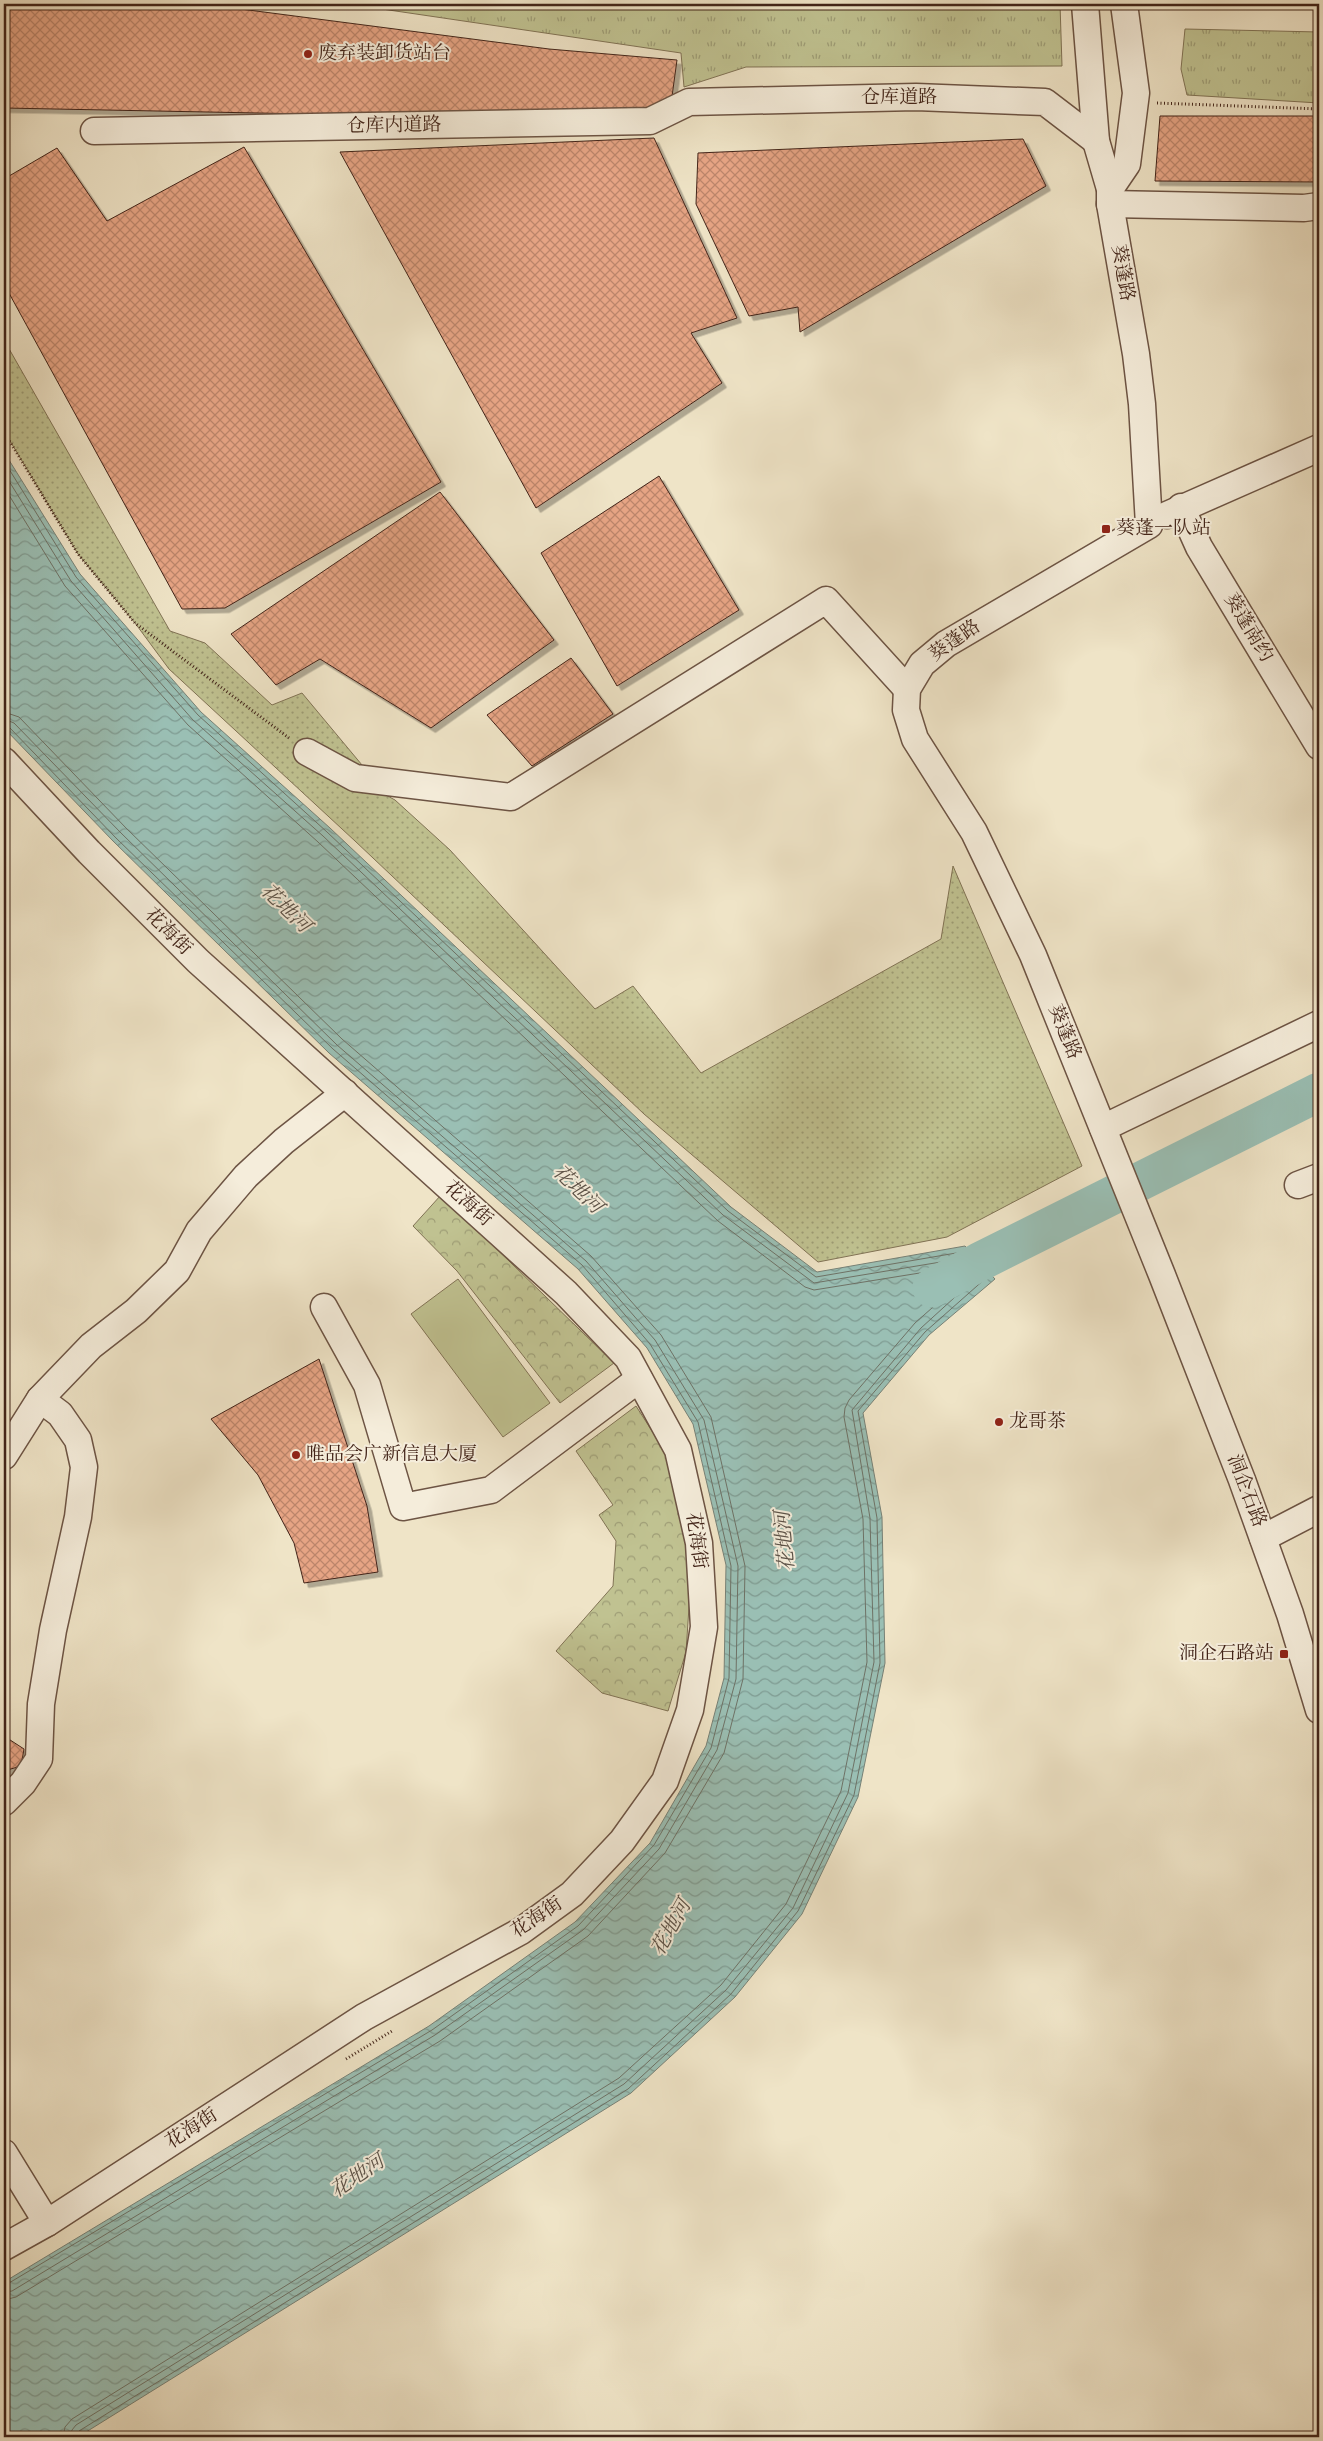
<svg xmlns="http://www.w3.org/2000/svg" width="1323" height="2441" font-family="Vollkorn,'Noto Serif SC',serif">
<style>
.grass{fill:url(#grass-tufts);stroke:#817355}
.forest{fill:url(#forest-crowns);stroke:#817355}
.park{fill:url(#park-dots);stroke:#817355}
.pitch{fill:#c0c291;stroke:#817355}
.water{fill:url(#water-waves);stroke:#778176}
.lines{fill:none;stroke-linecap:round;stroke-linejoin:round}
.shore{stroke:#6e7266;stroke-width:1}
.river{stroke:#9abfb4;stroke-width:39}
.building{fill:url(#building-cross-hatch);stroke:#422419;filter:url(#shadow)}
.minor-casing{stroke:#6d5444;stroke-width:29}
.path{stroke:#422419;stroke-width:3;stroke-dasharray:1 2.5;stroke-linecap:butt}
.minor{stroke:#f5eddb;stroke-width:26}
.poi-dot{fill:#8f2418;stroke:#f5eddb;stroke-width:2}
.labels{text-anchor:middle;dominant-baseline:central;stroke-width:4;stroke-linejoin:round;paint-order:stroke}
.poi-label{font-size:19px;fill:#422419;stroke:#f5eddb;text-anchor:start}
.street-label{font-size:19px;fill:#422419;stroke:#f5eddb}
.water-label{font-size:20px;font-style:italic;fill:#5c5248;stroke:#f5eddb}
</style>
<defs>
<pattern id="grass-tufts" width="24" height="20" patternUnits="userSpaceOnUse" patternTransform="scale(1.25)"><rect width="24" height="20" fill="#c0c291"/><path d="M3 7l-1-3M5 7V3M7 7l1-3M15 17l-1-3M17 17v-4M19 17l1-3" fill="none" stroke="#9e9d76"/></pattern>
<pattern id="forest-crowns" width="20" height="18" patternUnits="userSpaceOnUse" patternTransform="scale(1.25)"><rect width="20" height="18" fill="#c0c291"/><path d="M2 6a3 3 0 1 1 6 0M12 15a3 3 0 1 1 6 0" fill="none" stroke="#9e9d76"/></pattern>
<pattern id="park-dots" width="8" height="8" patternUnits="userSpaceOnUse" patternTransform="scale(1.25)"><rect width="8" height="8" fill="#c0c291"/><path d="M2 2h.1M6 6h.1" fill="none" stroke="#9e9d76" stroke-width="1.8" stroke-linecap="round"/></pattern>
<pattern id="water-waves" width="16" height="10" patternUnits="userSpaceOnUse" patternTransform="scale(1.25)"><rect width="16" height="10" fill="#9abfb4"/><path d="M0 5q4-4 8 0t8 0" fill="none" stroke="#7f9b92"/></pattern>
<pattern id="building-cross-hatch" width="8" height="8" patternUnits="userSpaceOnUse" patternTransform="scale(1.25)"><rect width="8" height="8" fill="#e6a484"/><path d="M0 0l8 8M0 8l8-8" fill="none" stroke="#bc856b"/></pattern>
<filter id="shadow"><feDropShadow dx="4.5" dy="4.5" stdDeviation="0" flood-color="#0004"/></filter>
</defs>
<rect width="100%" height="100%" fill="#efe4c7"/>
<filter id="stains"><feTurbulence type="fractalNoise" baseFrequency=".004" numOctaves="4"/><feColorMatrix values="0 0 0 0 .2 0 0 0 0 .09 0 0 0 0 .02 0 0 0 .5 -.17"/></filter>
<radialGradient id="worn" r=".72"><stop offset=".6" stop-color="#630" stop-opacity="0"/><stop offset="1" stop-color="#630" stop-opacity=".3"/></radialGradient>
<g class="grass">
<polygon points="348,4 1060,4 1062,66 746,67 684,87 681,53"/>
<polygon points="1185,29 1319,32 1319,103 1187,95 1181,69"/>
</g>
<g class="forest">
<polygon points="441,1195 614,1363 560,1403 457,1271 413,1226"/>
<polygon points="636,1406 668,1456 685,1538 690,1592 686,1652 668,1711 602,1693 556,1651 613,1586 616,1541 599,1515 613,1505 576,1451"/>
</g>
<polygon class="park" points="4,340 170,631 205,643 272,705 302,693 362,765 309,753 395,800 450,850 595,1009 633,986 701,1073 941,939 953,866 1082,1166 947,1237 818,1262 644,1114 355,841 169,669 135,623 78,554 4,431"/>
<polygon class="pitch" points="458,1279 550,1403 503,1437 411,1314"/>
<polygon class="water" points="4,452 80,574 201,712 330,828 731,1207 817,1272 965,1246 995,1279 929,1335 863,1413 882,1517 885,1663 858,1797 802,1914 735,1997 631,2093 78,2437 4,2437 4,2282 429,2026 575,1922 650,1843 706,1746 724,1678 726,1565 693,1424 647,1348 578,1269 329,1053 113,841 4,728"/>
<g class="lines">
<g class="shore">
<polyline points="4,461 76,577 198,715 327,832 728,1211 816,1277 962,1252 986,1278 925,1332 858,1411 877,1518 880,1663 854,1795 798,1911 731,1994 628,2089 79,2431 77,2437"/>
<polyline points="4,473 71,581 193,720 323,836 723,1215 814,1283 959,1259 977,1277 921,1328 852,1410 870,1518 874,1662 848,1793 793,1908 726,1990 624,2084 76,2425 72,2430 70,2437"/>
<polyline points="4,487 65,586 188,725 318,842 718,1221 805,1287 814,1290 957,1267 967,1277 915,1323 849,1400 845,1408 844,1417 863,1519 867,1662 841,1791 786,1904 721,1985 619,2078 72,2419 65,2427 63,2437"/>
<polyline points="4,712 19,717 126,828 342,1039 591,1256 661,1335 711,1417 745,1566 743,1679 724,1753 665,1853 588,1936 440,2041 16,2297 4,2300"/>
<polyline points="4,719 14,723 121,833 337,1045 586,1261 655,1340 704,1420 738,1566 736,1679 717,1750 659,1849 583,1930 435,2035 12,2291 4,2292"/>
<polyline points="4,726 9,727 116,838 333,1049 582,1265 650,1344 698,1422 731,1566 729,1678 711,1748 654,1845 578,1926 432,2030 4,2286"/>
</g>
<polyline class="river" points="932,1288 979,1262 1319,1092"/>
</g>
<g class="building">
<polygon points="4,4 202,4 549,49 677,60 670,111 308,114 4,108"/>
<polygon points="1160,116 1319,116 1319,182 1155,181"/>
<polygon points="654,138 737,318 691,333 722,383 536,508 340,152"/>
<polygon points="1023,139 1046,186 800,332 798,307 749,316 696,204 698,153"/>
<polygon points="244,147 441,482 225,608 182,609 4,284 4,179 57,148 107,221"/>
<polygon points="659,476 739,610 617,686 541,553"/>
<polygon points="440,492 554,640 431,728 320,659 276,685 231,634"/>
<polygon points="571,658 613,714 532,766 487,715"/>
<polygon points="319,1359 367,1506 378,1572 304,1583 294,1543 258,1475 211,1419"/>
<polygon points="4,1736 24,1749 21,1766 4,1771"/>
</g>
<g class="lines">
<g class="minor-casing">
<g id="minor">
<polyline points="1085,4 1096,141 1110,189 1110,204 1136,354 1142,404 1149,525 946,644 922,664 907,689 906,710 915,739 974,832 1033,955 1162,1275 1242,1480 1290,1614 1319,1710"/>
<polyline points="94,131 650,121 689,102 916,97 1045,102 1096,141"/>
<polyline points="1110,189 1127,164 1136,93 1124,4"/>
<polyline points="1110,204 1304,208 1319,206"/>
<polyline points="1181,507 1199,547 1319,746"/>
<polyline points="1167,515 1319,448"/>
<polyline points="307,752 355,778 511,797 826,600 907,689"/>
<polyline points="4,761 89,852 198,961 566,1293 628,1358 678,1450 699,1543 704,1627 690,1710 665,1781 622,1841 572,1894 521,1931 364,2017 47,2223 4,2247"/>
<polyline points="1103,1128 1319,1024"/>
<polyline points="1298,1185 1319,1177"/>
<polyline points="324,1307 367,1385 403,1507 491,1490 639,1379"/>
<polyline points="4,1456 40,1399 91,1346 136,1311 177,1271 199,1231 246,1176 284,1141 345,1093"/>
<polyline points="1263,1538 1319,1509"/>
<polyline points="4,1802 23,1783 39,1759 41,1704 53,1630 78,1517 84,1467 78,1440 60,1414 40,1399"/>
<polyline points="4,2153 47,2223"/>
</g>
</g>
<g class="path">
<polyline points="1157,103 1319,109"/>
<polyline points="4,432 78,554 135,623 289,738"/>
<polyline points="346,2059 392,2031"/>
</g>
<use href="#minor" class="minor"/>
</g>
<g class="poi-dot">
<circle cx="308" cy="54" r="5"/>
<rect x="1101" y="524" width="10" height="10" rx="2.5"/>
<circle cx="999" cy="1422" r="5"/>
<circle cx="296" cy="1455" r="5"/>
<rect x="1279" y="1649" width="10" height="10" rx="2.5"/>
</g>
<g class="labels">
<g class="poi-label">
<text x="318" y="54">废弃装卸货站台</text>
<text x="1116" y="529">葵蓬一队站</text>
<text x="1009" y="1422">龙哥茶</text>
<text x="306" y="1455">唯品会广新信息大厦</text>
<text x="1274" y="1654" text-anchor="end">洞企石路站</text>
</g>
<g class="street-label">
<text x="899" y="98">仓库道路</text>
<text transform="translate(394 126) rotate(-1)">仓库内道路</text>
<text transform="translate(1122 273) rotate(80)">葵蓬路</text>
<text transform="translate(1248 628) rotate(59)">葵蓬南约</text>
<text transform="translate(955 641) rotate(-35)">葵蓬路</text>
<text transform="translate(168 932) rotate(45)">花海街</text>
<text transform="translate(1064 1032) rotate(68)">葵蓬路</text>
<text transform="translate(468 1204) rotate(42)">花海街</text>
<text transform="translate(1246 1491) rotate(69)">洞企石路</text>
<text transform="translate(696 1541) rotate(82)">花海街</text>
<text transform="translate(537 1918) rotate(-34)">花海街</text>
<text transform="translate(192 2129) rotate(-33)">花海街</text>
</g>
<g class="water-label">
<text transform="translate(285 909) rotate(44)">花地河</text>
<text transform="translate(577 1190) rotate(44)">花地河</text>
<text transform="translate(786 1541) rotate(-95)">花地河</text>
<text transform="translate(672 1928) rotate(-61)">花地河</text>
<text transform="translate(358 2177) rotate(-34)">花地河</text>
</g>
</g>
<rect width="1323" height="2441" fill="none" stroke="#efe4c7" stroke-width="20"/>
<rect x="5" y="5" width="1313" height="2431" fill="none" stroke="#422419" stroke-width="2.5"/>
<rect x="10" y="10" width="1303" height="2421" fill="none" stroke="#422419"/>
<rect width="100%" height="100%" filter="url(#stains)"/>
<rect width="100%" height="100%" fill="url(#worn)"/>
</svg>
